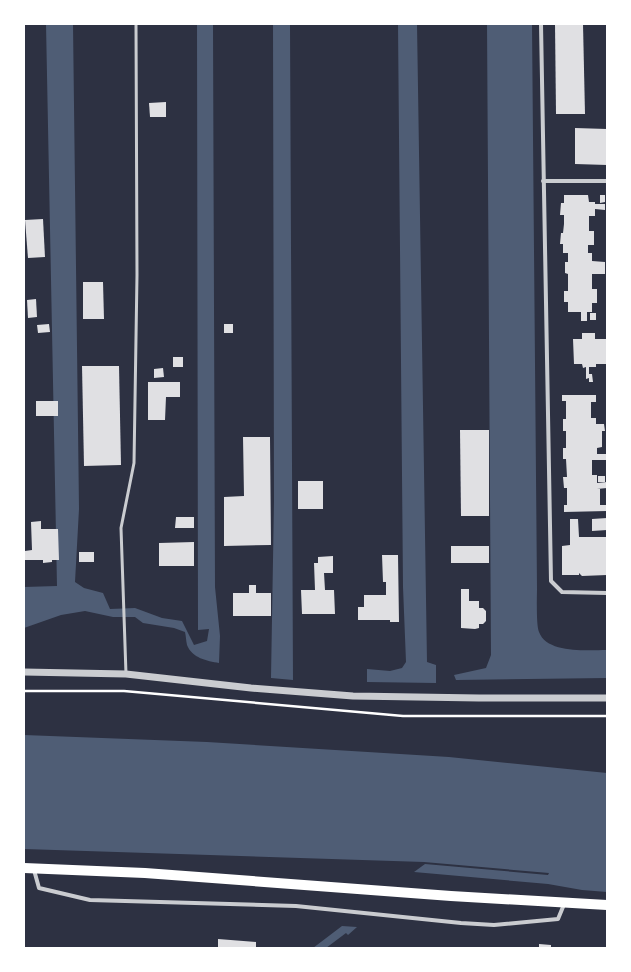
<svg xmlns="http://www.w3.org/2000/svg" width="631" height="972" font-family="'Open Sans',sans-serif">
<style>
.water{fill:#4f5d75}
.building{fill:#e0e0e3}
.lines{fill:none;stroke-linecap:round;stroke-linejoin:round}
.path{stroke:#fff;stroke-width:2.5}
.service{stroke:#caccd0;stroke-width:3}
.minor{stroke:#caccd0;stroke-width:4}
.tertiary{stroke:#caccd0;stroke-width:7}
.primary{stroke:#fff;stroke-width:10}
</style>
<rect width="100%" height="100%" fill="#2d3142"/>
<g class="water">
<path d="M46,24H73L79,509L75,582L84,588L103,593L110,609L135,608L162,618L182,621L194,645L207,641L209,629L198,630L197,24H213L215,587L220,636L219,663C207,661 192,658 187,645C186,641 186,636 185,632L174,628L143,623L135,617H113L85,611L61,615L24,628V587L57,586Z"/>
<polygon points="273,24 290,24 293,680 271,678 274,501"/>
<polygon points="398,24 417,24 427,662 436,665 436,683 367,682 367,669 390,671 402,668 406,662 403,587"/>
<path d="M487,24H532L537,588C537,597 536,625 539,632C547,654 588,650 607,650V678L456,680L454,675L486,668L491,655Z"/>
<polygon points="24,735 207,742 449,757 607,773 607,892 582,890 548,884 414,872 425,864 548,875 549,873 424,862 24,849"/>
<polygon points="342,926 357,927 348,935 346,933 326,948 313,948"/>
</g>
<g class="building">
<polygon points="555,24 583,24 585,114 556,114"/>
<polygon points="166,102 166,117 150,117 149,103"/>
<polygon points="575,128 607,129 607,165 575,164"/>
<polygon points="564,195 588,195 589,202 595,202 595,204 605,204 605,210 595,209 595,216 589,216 589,231 594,231 594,245 588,245 588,253 592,253 592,261 605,262 605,274 592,274 592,289 597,289 597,303 592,303 592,312 587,312 587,321 581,321 581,312 568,312 568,302 564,302 564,291 568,291 568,274 565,273 565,262 568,262 568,253 563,253 563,244 560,244 561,233 563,233 564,224 564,215 560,215 561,203 564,203"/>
<polygon points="600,195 605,195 605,202 600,203"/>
<polygon points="43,219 45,257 28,258 25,220"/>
<polygon points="83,282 103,282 104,319 83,319"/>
<polygon points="36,299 37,317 28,318 27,300"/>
<rect x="590" y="313" width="6" height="7"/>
<polygon points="49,324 50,332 38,333 37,325"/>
<rect x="224" y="324" width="9" height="9"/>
<polygon points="582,333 595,333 595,339 607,339 607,364 596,364 596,367 589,367 589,374 592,374 593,382 589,382 589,378 586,379 586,367 583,368 582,364 574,364 573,339 582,339"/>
<rect x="173" y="357" width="10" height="10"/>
<polygon points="82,366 119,366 121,465 84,466"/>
<polygon points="163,368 164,377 154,378 154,369"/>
<polygon points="148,382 180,382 180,397 166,397 165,420 148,420"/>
<polygon points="562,395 596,395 596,402 591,402 591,418 596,418 596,424 604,424 605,431 602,431 602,447 597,448 597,454 607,454 606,460 592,460 592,475 597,475 597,483 607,482 607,488 597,489 600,489 600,505 607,505 607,511 564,512 564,505 567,505 567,488 564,488 563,477 567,477 566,459 563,459 563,448 566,448 566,431 563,431 563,419 566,419 566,401 562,401"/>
<rect x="36" y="401" width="22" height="15"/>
<polygon points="460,430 489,430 489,516 461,516"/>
<polygon points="243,437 270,437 271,545 224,546 224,497 244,496"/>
<rect x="598" y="476" width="7" height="6"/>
<rect x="298" y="481" width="25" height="28"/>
<polygon points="176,517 194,517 194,528 175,528"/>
<polygon points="607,518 607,530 592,531 592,519"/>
<polygon points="570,519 578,519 579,537 607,537 607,575 582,576 579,573 579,575 562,575 562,546 570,545"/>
<polygon points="41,521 41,529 58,529 59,560 52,560 52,562 43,563 43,560 25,560 25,551 32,550 31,522"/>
<polygon points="194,542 194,566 159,566 159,543"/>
<rect x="451" y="546" width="38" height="17"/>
<rect x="79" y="552" width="15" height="10"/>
<polygon points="382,555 398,555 399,622 390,622 390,620 358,620 358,607 364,607 364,595 386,595 386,582 383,582"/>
<polygon points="333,556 333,573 324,573 325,590 334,590 335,614 302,614 301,590 315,590 314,563 318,563 318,557"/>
<polygon points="249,585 256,585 256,593 271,593 271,616 233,616 233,593 249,593"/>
<polygon points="461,589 469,589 469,601 479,601 479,608 483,608 486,611 486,621 483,624 479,624 479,628 475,629 461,628"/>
<polygon points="218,939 256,942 256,948 218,948"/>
<polygon points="539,944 551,945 551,948 539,948"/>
</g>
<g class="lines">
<polyline class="path" points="24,691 124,691 403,716 607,716"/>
<polyline class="service" points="126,674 121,528 134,463 137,275 136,24"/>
<g class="minor">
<polyline points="541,24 551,581 562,592 607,593"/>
<polyline points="543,181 607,181"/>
<polyline points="34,870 39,888 90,900 296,906 461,923 494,925 558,919 565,902"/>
</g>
<polyline class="tertiary" points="24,672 126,674 251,688 353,696 479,698 607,698"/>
<polyline class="primary" points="24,868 145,873 451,896 607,905"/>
</g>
<rect width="631" height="972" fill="none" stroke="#ffffff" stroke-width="50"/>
</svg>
